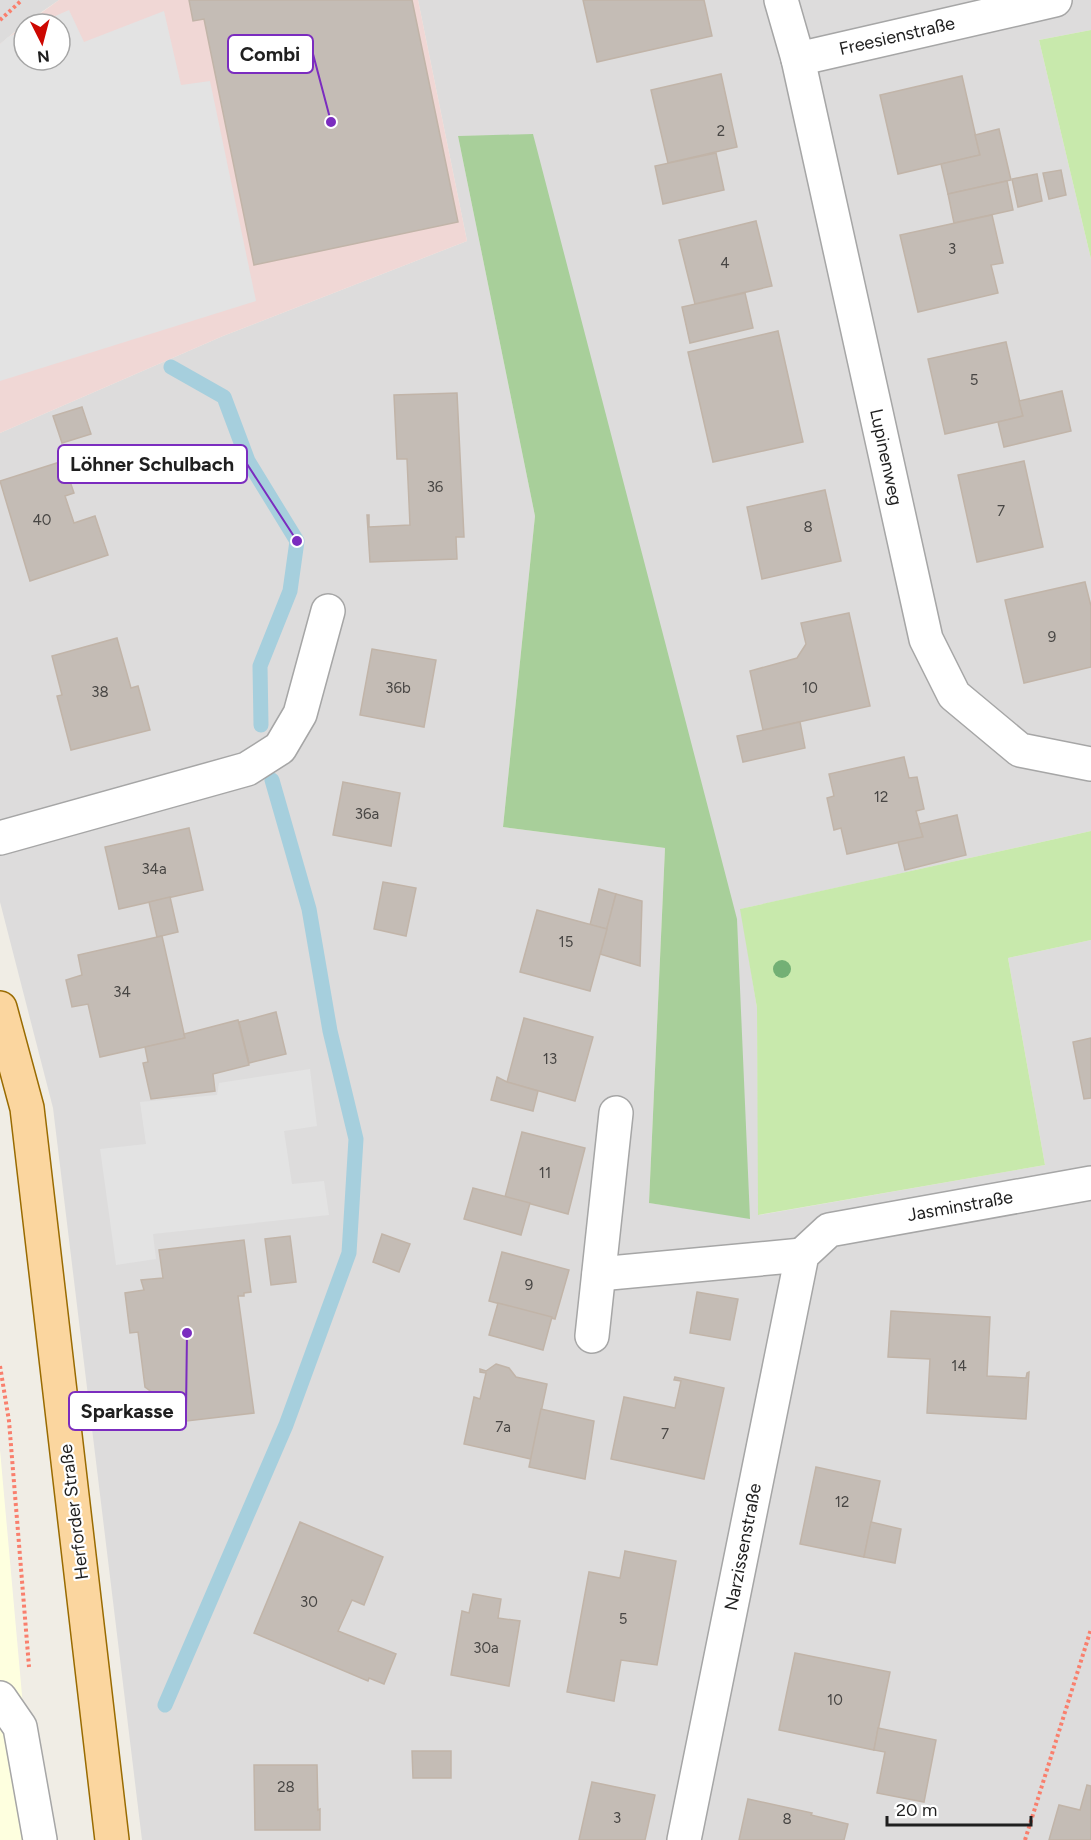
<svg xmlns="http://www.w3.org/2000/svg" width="1091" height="1840" font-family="Figtree,sans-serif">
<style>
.residential{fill:#dddcdc;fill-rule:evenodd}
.commercial{fill:#f0d7d5}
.education{fill:#feffdf}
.grass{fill:#c8e9ac}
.forest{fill:#a8cf9a}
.parking{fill:#e3e3e3}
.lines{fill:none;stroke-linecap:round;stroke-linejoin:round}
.stream{stroke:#a6cfdd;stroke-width:15}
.building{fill:#c4bcb5;stroke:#c1b4a8;stroke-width:1.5}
.minor-casing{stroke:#a6a6a6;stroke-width:36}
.major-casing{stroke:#996b01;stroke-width:36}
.path{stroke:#f97f6d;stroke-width:4;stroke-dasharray:3 3;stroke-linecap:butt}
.minor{stroke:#fff;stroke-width:33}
.major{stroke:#fbd69f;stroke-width:33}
.tree{fill:#73b075}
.labels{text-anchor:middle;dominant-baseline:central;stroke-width:4.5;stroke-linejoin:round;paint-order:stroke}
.number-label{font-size:15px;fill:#484644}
.street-label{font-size:18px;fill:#1f1f1f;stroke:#fff}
.leader{fill:none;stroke:#7b2cbf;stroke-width:2}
.callout-dot{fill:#7b2cbf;stroke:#fff;stroke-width:2}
.callout{fill:#fff;stroke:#7b2cbf;stroke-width:2}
.callout-label{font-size:20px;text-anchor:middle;font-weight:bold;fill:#1f1f1f}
</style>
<rect width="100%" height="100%" fill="#f0ede5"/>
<g class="residential">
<polygon points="0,0 59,0 24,24 0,44"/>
<path d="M418,0H1091V30L1039,40L1091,259V831L741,909L757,1008L759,1215L1045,1165L1008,958L1091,940V1840H142L53,1108L0,902V433L223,336L467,241ZM533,135L750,1218L649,1203L665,848L503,827L535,516L458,136Z"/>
</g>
<polygon class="commercial" points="59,0 418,0 467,241 223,336 0,433 0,44 24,25 24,60 60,60 60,24 26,24"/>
<polygon class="education" points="0,1450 35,1840 0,1840"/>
<g class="grass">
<polygon points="1091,30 1091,259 1039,40"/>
<polygon points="1091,831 1091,940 1008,958 1045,1165 758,1215 757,1008 740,909"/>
</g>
<polygon class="forest" points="533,134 737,919 750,1219 649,1203 665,848 503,827 535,516 458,136"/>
<g class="parking">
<polygon points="69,10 84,42 164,11 181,85 210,81 256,301 0,381 0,44 8,37 24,30 24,60 60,60 60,24 37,24"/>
<polygon points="310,1069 317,1126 284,1131 292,1184 324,1181 329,1215 153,1234 156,1259 116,1265 100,1149 146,1144 140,1102 217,1095 219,1083"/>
</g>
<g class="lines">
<g class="stream">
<polyline points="171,367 224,397 248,461 297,541 290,591 260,666 261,725"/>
<polyline points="165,1705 286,1425 349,1253 356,1139 330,1031 309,909 272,780"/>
</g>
</g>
<g class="building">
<polygon points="189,0 412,0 458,222 254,265 204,19 193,21"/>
<polygon points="583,0 704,0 712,36 597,62"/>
<polygon points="721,74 737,147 668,163 651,90"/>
<polygon points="962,76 980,155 898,174 880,95"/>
<polygon points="999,129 1011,180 948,194 941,164 980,155 975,135"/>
<polygon points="716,153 724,190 663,204 655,166"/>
<polygon points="1061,170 1066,195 1049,199 1043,173"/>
<polygon points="1037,174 1042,201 1018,207 1012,179"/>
<polygon points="1007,181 1013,210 954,223 948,194"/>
<polygon points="992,215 1003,263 991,265 998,293 918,312 900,235"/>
<polygon points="756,221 772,286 695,304 679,240"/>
<polygon points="745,293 753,328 690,343 682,307"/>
<polygon points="778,331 803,442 713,462 688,352"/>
<polygon points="1006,342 1023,416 945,434 928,359"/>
<polygon points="1062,391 1071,431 1004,447 998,422 1023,416 1019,401"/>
<polygon points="457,393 464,537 456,537 457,559 370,562 367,515 369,515 369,527 410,525 407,459 397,459 394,395"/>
<polygon points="82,407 91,434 62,443 53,416"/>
<polygon points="63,461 74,493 65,496 74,523 95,516 108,555 30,581 0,481"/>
<polygon points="1024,461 1043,547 977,562 958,475"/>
<polygon points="825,490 841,561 762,579 747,507"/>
<polygon points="1085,582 1091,606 1091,667 1024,683 1005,600"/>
<polygon points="849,613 870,706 763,730 750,671 797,658 806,644 801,623"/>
<polygon points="117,638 131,688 138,686 150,730 71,750 57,696 62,695 52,656"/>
<polygon points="372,649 436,660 424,727 360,715"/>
<polygon points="800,722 805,748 743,762 737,736"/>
<polygon points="904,757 909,778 917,777 924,809 916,811 923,837 847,854 841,828 834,830 827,798 834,796 829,774"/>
<polygon points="343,782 400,793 391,846 333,835"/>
<polygon points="957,815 966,855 905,870 898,842 923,837 919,824"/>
<polygon points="189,828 203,890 119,909 105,847"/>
<polygon points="383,882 416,888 406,936 374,929"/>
<polygon points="599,889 616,894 607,929 590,925"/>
<polygon points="616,894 642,901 640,966 600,954"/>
<polygon points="170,897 178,932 157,937 149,902"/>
<polygon points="537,910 607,929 590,991 520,972"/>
<polygon points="162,936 185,1038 100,1057 88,1004 72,1007 66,980 82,975 78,955"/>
<polygon points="276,1012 286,1054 249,1063 239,1022"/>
<polygon points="524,1018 593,1037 575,1101 507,1082"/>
<polygon points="238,1020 249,1065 213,1074 215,1091 151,1099 143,1063 148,1062 145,1047 185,1038 184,1034"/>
<polygon points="1091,1038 1091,1098 1084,1099 1073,1042"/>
<polygon points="497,1077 507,1082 538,1091 533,1111 491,1100"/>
<polygon points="522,1132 585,1148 568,1214 505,1197"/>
<polygon points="473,1188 530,1203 521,1235 464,1219"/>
<polygon points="382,1234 410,1244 399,1272 373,1262"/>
<polygon points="290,1236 296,1282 271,1285 265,1239"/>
<polygon points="244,1240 251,1292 244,1293 244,1296 238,1296 254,1413 161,1424 157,1396 145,1387 138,1332 130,1333 125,1293 144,1290 141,1280 163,1278 159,1250"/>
<polygon points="502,1252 569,1270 555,1319 489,1301"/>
<polygon points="697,1292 738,1299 730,1340 690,1333"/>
<polygon points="498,1303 552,1317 543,1350 489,1335"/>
<polygon points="891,1311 990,1317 987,1376 1026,1378 1027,1373 1029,1372 1026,1419 927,1413 930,1359 888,1357"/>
<polygon points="496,1364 509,1368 516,1377 547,1384 531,1459 464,1444 474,1397 480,1399 486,1373 480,1372 480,1369 486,1371"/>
<polygon points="675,1377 724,1388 704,1479 611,1459 624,1397 675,1408 681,1381 674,1380"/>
<polygon points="541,1409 594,1421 585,1479 529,1467"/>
<polygon points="816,1467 880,1481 864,1557 800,1544"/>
<polygon points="300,1522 383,1557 364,1605 352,1600 338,1631 396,1654 384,1684 369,1678 368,1681 254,1633"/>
<polygon points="871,1522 901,1529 895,1563 864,1557"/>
<polygon points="625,1551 676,1561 657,1665 621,1660 614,1701 567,1692 589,1572 620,1578"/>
<polygon points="473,1594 501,1599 498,1618 520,1621 509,1686 451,1675 462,1611 469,1613"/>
<polygon points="795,1653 890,1672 874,1750 779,1730"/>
<polygon points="878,1728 936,1740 924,1802 877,1793 885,1752 874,1750"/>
<polygon points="412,1751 451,1751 451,1778 413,1778"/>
<polygon points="254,1765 317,1765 318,1810 320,1809 320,1830 255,1830"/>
<polygon points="592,1782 655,1795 645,1840 579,1840"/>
<polygon points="1087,1785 1091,1786 1091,1840 1049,1840 1059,1805 1080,1810"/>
<polygon points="748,1799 812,1813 811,1815 848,1824 844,1840 739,1840"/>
</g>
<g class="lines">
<g class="minor-casing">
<g id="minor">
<polyline points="781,0 798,59 1055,0"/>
<polyline points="798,59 926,639 954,695 1020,750 1091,764"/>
<polyline points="0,838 247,769 280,748 300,714 328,611"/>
<polyline points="599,1274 802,1255"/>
<polyline points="592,1336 616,1113"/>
<polyline points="0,1698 20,1727 40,1840"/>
<polyline points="684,1840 802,1255 829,1230 1091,1183"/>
</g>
</g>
<g class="major-casing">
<polyline id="major" points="0,1008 27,1108 112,1840"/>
</g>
<g class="path">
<polyline points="0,20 22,0"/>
<polyline points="0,1366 9,1421 29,1667"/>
<polyline points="1025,1840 1091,1629"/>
</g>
<use href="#minor" class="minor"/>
<use href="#major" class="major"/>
</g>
<circle class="tree" cx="782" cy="969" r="9"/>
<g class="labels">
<g class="number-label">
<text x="721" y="131">2</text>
<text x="952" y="249">3</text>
<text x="725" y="263">4</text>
<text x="974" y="380">5</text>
<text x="435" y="487">36</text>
<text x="1001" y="511">7</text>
<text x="42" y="520">40</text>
<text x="808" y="527">8</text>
<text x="1052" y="637">9</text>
<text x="398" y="688">36b</text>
<text x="810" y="688">10</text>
<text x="100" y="692">38</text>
<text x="881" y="797">12</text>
<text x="367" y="814">36a</text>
<text x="154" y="869">34a</text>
<text x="566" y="942">15</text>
<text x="122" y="992">34</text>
<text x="550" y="1059">13</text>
<text x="545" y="1173">11</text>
<text x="529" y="1285">9</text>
<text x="959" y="1366">14</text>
<text x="503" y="1427">7a</text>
<text x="665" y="1434">7</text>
<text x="842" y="1502">12</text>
<text x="309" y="1602">30</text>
<text x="623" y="1619">5</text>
<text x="486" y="1648">30a</text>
<text x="835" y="1700">10</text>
<text x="286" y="1787">28</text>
<text x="617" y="1818">3</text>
<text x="787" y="1819">8</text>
</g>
<g class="street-label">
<text transform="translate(897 36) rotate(-13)">Freesienstraße</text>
<text transform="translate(886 457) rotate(78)">Lupinenweg</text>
<text transform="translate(960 1206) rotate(-10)">Jasminstraße</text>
<text transform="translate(74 1512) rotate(-97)">Herforder Straße</text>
<text transform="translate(743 1547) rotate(-79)">Narzissenstraße</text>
</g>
</g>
<path class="leader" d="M331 122L313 54M297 541L247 464M187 1333L186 1411"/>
<g class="callout-dot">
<circle cx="331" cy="122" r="6"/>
<circle cx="297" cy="541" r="6"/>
<circle cx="187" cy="1333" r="6"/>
</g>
<g class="callout">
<rect x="228" y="35" width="85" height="38" rx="6"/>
<rect x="58" y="445" width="189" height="38" rx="6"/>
<rect x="69" y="1392" width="117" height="38" rx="6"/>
</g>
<g class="callout-label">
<text x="270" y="61">Combi</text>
<text x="152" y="471">Löhner Schulbach</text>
<text x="127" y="1418">Sparkasse</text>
</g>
<g transform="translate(42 42) rotate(174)"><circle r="28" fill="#ffffff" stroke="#a5a5a5" stroke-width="1.5"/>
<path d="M0-4.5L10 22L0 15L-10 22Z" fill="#cd0701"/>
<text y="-9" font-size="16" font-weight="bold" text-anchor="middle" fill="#1f1f1f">N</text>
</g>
<path d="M887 1816v9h144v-9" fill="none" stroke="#1f1f1f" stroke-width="3"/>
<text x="896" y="1816" font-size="18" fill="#1f1f1f" stroke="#ffffff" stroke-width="4.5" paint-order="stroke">20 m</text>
</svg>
